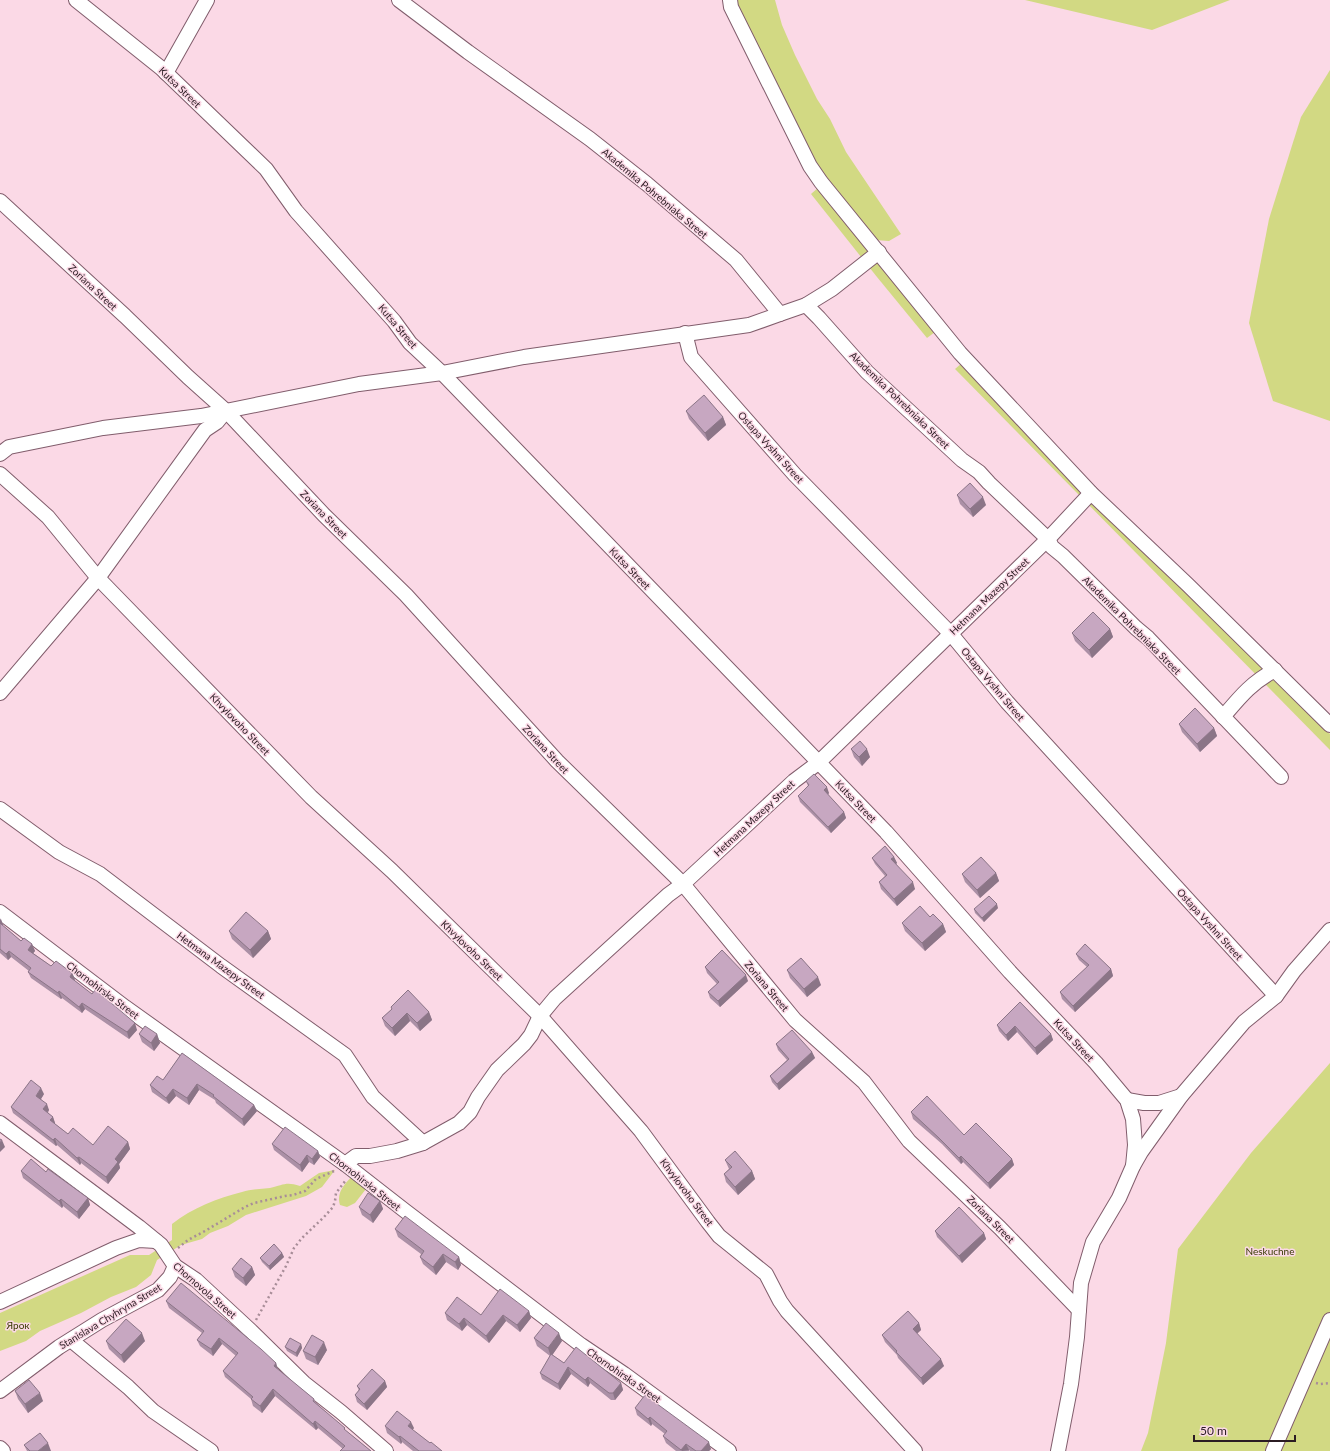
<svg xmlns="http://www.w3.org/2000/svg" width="1330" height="1451" font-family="Lato,sans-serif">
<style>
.green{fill:#d2d983}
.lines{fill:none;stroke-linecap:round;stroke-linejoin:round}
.minor-casing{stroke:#815d6c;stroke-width:16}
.path{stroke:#a88d98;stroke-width:2.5;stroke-dasharray:2 3;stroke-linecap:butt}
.minor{stroke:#fff;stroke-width:14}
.wall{fill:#ab90a6}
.shaded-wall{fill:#8b7587}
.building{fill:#c7a7c1;stroke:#8b7587}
.labels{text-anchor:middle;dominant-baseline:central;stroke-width:3;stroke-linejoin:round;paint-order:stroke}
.street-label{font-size:10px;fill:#2b1c23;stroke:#fbd9e6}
.park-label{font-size:10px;fill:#393b04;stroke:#fbd9e6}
</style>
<rect width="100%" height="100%" fill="#fbd9e6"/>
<g class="green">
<polygon points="738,0 775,0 782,25 795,55 817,99 830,119 846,152 901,234 889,241 875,240 815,163 737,7"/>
<polygon points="1025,0 1230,0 1152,30"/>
<polygon points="1330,70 1330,421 1273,401 1249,323 1269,219 1301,117"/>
<polygon points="819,187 935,332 927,338 877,277 811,194"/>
<polygon points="962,363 1330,734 1330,750 955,369"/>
<polygon points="1330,1063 1330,1451 1141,1451 1148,1433 1166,1343 1178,1249 1251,1153"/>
<path d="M335,1170L322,1187L306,1196L246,1215L228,1226L210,1233L202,1239L181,1245L157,1260L151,1275L136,1287L111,1297L81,1313L40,1331L26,1341L0,1351V1313L130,1255H149L172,1240V1224C192,1208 218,1198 242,1192C251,1189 261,1189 270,1188C283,1185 286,1181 300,1186L319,1173Z"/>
<path d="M355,1173L366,1189L355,1203L347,1207L340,1205C336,1191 346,1183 355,1173Z"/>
</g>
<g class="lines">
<g class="minor-casing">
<g id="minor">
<polyline points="76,0 161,68 266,169 296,211 394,321 410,343 442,373 886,832 1010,972 1096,1063 1127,1100 1133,1119 1135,1145 1133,1166"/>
<polyline points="399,0 468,52 590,139 647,184 736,260 780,314 806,305 819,318 867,372 962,460 979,472 989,483 1048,539 1052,547 1063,556 1136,628 1148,638 1281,777"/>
<polyline points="730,0 731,7 810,166 821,182 960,353 1091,493 1188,585 1330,725"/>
<polyline points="166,73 207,0"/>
<polyline points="0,201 125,316 188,377 226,411 324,515 406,595 557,761 683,884 795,1020 864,1082 909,1141 1000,1228 1079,1310"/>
<polyline points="806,305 832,289 879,252"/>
<polyline points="685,333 691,357 795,475 951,634 1007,702 1276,996"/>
<polyline points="0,454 9,447 103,428 201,416 359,384 442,373 524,357 749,325 780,314"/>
<polyline points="0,474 48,517 98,578 311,797 392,871 540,1016 641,1131 708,1222 719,1236 766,1274 780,1301 787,1311 915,1451"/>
<polyline points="0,693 98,578 205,430 217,422 226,411"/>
<path d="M1223,717C1240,697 1251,683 1275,670"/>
<polyline points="0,809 59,852 100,874 221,966 345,1055 373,1097 423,1143"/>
<polyline points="0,912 125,1007 345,1164 404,1210 581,1345 624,1374 729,1451"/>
<polyline points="1127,1100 1144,1103 1159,1103 1181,1096"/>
<polyline points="0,1123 139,1227 161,1245 175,1266 196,1280 251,1331 304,1383 341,1412 386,1451"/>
<polyline points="345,1164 356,1156 370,1156 397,1151 423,1143 459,1123 470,1112 478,1097 497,1070 524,1044 531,1035 540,1016 555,998 668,895 683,884 794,781 818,763 1048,539 1091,493"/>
<polyline points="0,1302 116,1248 139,1240 156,1241"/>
<polyline points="71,1340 128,1387 153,1411 211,1451"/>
<polyline points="0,1391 59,1347 102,1320 158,1290 170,1277 175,1266"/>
<polyline points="0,1448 3,1451"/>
<polyline points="1058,1451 1071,1384 1077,1337 1081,1283 1093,1242 1119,1198 1133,1166 1141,1152 1181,1096 1244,1022 1276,996 1294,971 1330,930"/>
<polyline points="1273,1451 1330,1320"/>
</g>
</g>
<g class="path">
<polyline points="178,1248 188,1240 205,1231 245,1207 254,1203 285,1196 293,1195 305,1191 316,1179 334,1171"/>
<polyline points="256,1320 286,1266 294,1248 302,1238 324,1217 333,1207 335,1201 336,1193 346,1180"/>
<polyline points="1316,1383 1320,1384 1330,1383"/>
</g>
<use href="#minor" class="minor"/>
</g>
<g class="wall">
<polygon points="686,411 723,417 726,425 708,441 689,419"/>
<polygon points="957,495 986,505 973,517 960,504"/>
<polygon points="1110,629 1113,637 1092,658 1075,641 1072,633"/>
<polygon points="1179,724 1214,728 1217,736 1200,752 1182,732"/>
<polygon points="851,749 870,757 862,766 854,757"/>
<polygon points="806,781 829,793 828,795 844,812 846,818 831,833 800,802 798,796 808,786"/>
<polygon points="894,857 897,863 896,864 915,889 897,906 881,889 879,882 885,876 875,864 872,858"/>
<polygon points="996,873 999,881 980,898 965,882 962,874"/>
<polygon points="998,908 984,922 975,913 974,909"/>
<polygon points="930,917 943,924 946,932 925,951 905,931 902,923"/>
<polygon points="0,918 3,925 3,926 21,941 32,944 35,951 33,953 51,966 72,973 75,979 74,980 137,1030 129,1039 85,1009 82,1013 62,998 61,999 31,978 28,972 29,971 11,957 8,960 0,953"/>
<polygon points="229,931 268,931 271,939 253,958 232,939"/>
<polygon points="1076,954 1111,969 1113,976 1075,1012 1062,999 1060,992 1087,967 1079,960"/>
<polygon points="705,967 748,981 720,1007 710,998 708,992 717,984 707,973"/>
<polygon points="787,970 821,985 807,997 790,978"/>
<polygon points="1020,1002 1051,1034 1053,1040 1037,1055 1017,1032 1008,1041 999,1031 997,1025"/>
<polygon points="391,1007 429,1012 432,1020 420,1031 410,1021 395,1036 385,1026 382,1018 392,1009"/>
<polygon points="139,1034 157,1034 160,1043 154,1051 142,1042"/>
<polygon points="776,1044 812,1052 815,1058 779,1090 772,1082 770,1076 787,1060 778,1050"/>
<polygon points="182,1053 254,1105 257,1111 244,1126 216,1103 215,1100 199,1090 189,1105 176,1096 169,1104 152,1092 150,1085 163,1080"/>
<polygon points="44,1094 41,1099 49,1110 48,1113 53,1117 55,1123 55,1124 68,1134 93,1145 128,1142 130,1149 119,1164 120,1168 108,1184 81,1163 80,1165 57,1145 56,1146 13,1113 11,1107"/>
<polygon points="911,1112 964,1135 1012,1159 1014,1165 990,1189 963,1162 961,1164 942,1144 913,1119"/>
<polygon points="272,1144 318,1151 320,1157 314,1165 309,1162 302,1172 274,1150"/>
<polygon points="725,1160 752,1171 755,1179 738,1195 726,1182 724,1174 729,1169"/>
<polygon points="21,1171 46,1172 88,1198 90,1205 79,1219 63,1206 62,1208 23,1178"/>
<polygon points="380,1201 383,1209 373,1223 362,1215 359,1207"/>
<polygon points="395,1229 459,1257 461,1265 458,1270 446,1262 436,1275 423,1264 420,1257 421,1254 398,1237"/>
<polygon points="935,1231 984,1233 986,1239 962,1263 937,1237"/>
<polygon points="282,1253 284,1257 270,1270 262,1262 260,1258"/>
<polygon points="252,1267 255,1275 246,1286 235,1277 232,1269"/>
<polygon points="166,1301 276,1363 278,1370 314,1399 316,1403 345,1430 371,1451 343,1449 318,1428 316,1430 275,1396 262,1413 253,1406 251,1399 225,1377 223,1371 236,1356 222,1344 213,1356 200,1346 197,1340 202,1333 169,1308"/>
<polygon points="529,1311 531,1318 520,1332 506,1321 489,1343 467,1325 462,1331 447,1320 445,1313 481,1315"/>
<polygon points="919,1323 921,1330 917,1334 944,1366 923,1385 898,1358 897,1355 885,1342 882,1335"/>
<polygon points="534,1338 562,1341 552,1355 564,1363 621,1383 623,1390 615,1400 611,1400 590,1383 588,1387 571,1374 560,1390 542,1379 540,1373 550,1356 537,1346"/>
<polygon points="106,1341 145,1341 124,1363 109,1349"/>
<polygon points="301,1344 302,1348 297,1357 287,1351 285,1347"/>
<polygon points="327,1350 318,1365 306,1359 303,1351"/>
<polygon points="385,1381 387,1387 367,1410 357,1402 355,1395 359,1391 357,1386"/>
<polygon points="15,1391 43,1401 28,1413 18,1399"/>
<polygon points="635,1408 711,1449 709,1451 690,1451 689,1450 689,1451 676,1451 666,1443 663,1436 665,1434 652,1424 651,1426 637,1415"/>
<polygon points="385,1426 414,1428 412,1430 430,1443 442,1451 413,1451 402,1442 401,1444 387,1433"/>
<polygon points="24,1445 51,1451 27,1451"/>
</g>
<g class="shaded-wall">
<polygon points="723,417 726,425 708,441 705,433"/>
<polygon points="983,497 986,505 973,517 970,509"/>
<polygon points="1110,629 1113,637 1092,658 1089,650"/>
<polygon points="1214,728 1217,736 1200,752 1197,744"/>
<polygon points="867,749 870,757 862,766 859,757"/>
<polygon points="827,787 829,793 826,796 824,790"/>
<polygon points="844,812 846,818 831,833 828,827"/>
<polygon points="894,857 897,863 894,866 891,859"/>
<polygon points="996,873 999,881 980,898 977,890"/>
<polygon points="913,882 915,889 897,906 894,899"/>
<polygon points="997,904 998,908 984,922 982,918"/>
<polygon points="1,919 3,925 1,928 0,926 0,920"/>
<polygon points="943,924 946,932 925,951 922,943"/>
<polygon points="268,931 271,939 253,958 250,950"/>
<polygon points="32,944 35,951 31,956 28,950"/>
<polygon points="9,951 11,957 8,960 6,954"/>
<polygon points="1111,969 1113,976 1075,1012 1073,1006"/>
<polygon points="72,973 75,979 72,983 70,977"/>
<polygon points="746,975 748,981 720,1007 718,1001"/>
<polygon points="818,977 821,985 807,997 804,989"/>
<polygon points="59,991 62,998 61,999 58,993"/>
<polygon points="82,1003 85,1009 82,1013 79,1007"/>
<polygon points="429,1012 432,1020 420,1031 417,1023"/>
<polygon points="407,1013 410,1021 395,1036 392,1028"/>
<polygon points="135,1023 137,1030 129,1039 127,1032"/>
<polygon points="1015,1026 1017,1032 1008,1041 1006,1035"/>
<polygon points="157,1034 160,1043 154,1051 151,1043"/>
<polygon points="1051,1034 1053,1040 1037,1055 1035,1048"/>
<polygon points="812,1052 815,1058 779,1090 777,1084"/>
<polygon points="197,1084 199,1090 189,1105 187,1098"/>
<polygon points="41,1088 44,1094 39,1102 36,1096"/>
<polygon points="173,1089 176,1096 169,1104 166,1098"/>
<polygon points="47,1104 49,1110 45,1115 43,1109"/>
<polygon points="254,1105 257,1111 244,1126 242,1119"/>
<polygon points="53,1117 55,1123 52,1127 50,1120"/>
<polygon points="55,1138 57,1145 56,1146 53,1140"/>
<polygon points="2,1140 5,1147 0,1152 0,1143"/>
<polygon points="128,1142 130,1149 119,1164 120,1168 108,1184 106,1177 115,1159"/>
<polygon points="318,1151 320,1157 314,1165 312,1159"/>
<polygon points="307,1155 309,1162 302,1172 300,1165"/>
<polygon points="961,1156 963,1162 961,1164 959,1158"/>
<polygon points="79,1157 81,1163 80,1165 77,1158"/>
<polygon points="1012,1159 1014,1165 990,1189 988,1183"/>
<polygon points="752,1171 755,1179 738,1195 735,1187"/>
<polygon points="88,1198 90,1205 79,1219 77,1212"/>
<polygon points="61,1199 63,1206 62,1208 59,1201"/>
<polygon points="380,1201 383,1209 373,1223 370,1215"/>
<polygon points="984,1233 986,1239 962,1263 959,1256"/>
<polygon points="282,1253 284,1257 270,1270 269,1266"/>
<polygon points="443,1254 446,1262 436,1275 433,1267"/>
<polygon points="459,1257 461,1265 458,1270 455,1262"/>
<polygon points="252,1267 255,1275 246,1286 243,1278"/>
<polygon points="529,1311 531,1318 520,1332 517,1325"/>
<polygon points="503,1315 506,1321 489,1343 486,1336"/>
<polygon points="464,1318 467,1325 462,1331 459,1324"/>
<polygon points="919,1323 921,1330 915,1335 913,1329"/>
<polygon points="142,1333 145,1341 124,1363 121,1355"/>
<polygon points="559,1333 562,1341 551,1357 548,1348"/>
<polygon points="219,1338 222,1344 213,1356 211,1349"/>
<polygon points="324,1342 327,1350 318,1365 315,1357"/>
<polygon points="301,1344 302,1348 297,1357 296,1353"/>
<polygon points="941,1359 944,1366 923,1385 921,1378"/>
<polygon points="276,1363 278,1370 274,1366"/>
<polygon points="568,1367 571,1374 560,1390 558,1384"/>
<polygon points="588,1377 590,1383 588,1387 585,1380"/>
<polygon points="385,1381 387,1387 367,1410 364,1404"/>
<polygon points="621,1383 623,1390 615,1400 613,1393"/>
<polygon points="273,1389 275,1396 262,1413 260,1406"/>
<polygon points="40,1393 43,1401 28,1413 25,1404"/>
<polygon points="650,1417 652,1424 651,1426 648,1419"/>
<polygon points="315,1421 318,1428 316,1430 313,1424"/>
<polygon points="411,1422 414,1428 410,1433 408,1426"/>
<polygon points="400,1436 402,1442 401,1444 399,1437"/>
<polygon points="709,1442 711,1449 709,1451 701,1451"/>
<polygon points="48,1443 51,1451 38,1451"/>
<polygon points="686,1444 689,1450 682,1451 681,1450"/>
</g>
<g class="building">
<polygon points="704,395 723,417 705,433 686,411"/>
<polygon points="970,483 983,497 970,509 957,495"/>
<polygon points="1093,612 1110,629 1089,650 1072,633"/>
<polygon points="1195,708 1214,728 1197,744 1179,724"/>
<polygon points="860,741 867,749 859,757 851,749"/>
<polygon points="814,774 827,787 824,790 844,812 828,827 798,796 809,785 806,781"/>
<polygon points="885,846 894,857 891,859 913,882 894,899 879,882 887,875 872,858"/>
<polygon points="981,857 996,873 977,890 962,874"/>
<polygon points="989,896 997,904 982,918 974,909"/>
<polygon points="920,906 930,917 933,914 943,924 922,943 902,923"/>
<polygon points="246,912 268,931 250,950 229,931"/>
<polygon points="0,923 21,941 24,938 32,944 28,950 51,966 56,961 72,973 70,977 92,994 95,990 116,1007 135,1023 127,1032 82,1003 79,1007 59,991 58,993 28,972 31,968 9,951 6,954 0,949"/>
<polygon points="1085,944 1111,969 1073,1006 1060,992 1089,965 1076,954"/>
<polygon points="722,950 746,975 718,1001 708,992 719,982 705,967"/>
<polygon points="801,958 818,977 804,989 787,970"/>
<polygon points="408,990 429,1012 417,1023 407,1013 392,1028 382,1018 392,1009 391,1007"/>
<polygon points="1020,1002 1051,1034 1035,1048 1015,1026 1006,1035 997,1025"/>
<polygon points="145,1026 157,1034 151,1043 139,1034"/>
<polygon points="792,1030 812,1052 777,1084 770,1076 789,1059 776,1044"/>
<polygon points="182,1053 254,1105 242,1119 213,1096 214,1095 197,1084 187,1098 173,1089 166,1098 150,1085 157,1076 163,1080"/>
<polygon points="31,1080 41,1088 36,1096 47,1104 43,1109 53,1117 50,1120 68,1134 73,1128 93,1145 108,1126 128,1142 115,1159 118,1162 106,1177 79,1157 77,1158 55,1138 53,1140 11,1107"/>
<polygon points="927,1096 964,1135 976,1123 1012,1159 988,1183 961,1156 959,1158 939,1138 911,1112"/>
<polygon points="285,1127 318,1151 312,1159 307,1155 300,1165 272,1144"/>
<polygon points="0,1139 2,1140 0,1143"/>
<polygon points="735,1151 752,1171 735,1187 724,1174 732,1167 725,1160"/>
<polygon points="31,1159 46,1172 48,1169 88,1198 77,1212 61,1199 59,1201 21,1171"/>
<polygon points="368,1193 380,1201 370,1215 359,1207"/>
<polygon points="959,1207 984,1233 959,1256 935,1231"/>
<polygon points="405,1216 459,1257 455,1262 443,1254 433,1267 420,1257 424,1251 395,1229"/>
<polygon points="274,1244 282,1253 269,1266 260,1258"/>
<polygon points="241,1258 252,1267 243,1278 232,1269"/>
<polygon points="181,1283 261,1349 276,1363 274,1366 314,1399 313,1401 345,1428 344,1429 371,1451 340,1451 345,1446 315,1421 313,1424 273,1389 260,1406 251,1399 253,1397 223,1371 238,1353 219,1338 211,1349 197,1340 204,1331 166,1301"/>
<polygon points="500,1289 529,1311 517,1325 503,1315 486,1336 464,1318 459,1324 445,1313 457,1297 481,1315"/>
<polygon points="908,1311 919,1323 913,1329 941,1359 921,1378 896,1352 897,1351 882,1335"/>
<polygon points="126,1319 142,1333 121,1355 106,1341"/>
<polygon points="546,1323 559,1333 548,1348 534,1338"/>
<polygon points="312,1335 324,1342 315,1357 303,1351"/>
<polygon points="290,1338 301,1344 296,1353 285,1347"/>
<polygon points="576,1347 621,1383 613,1393 609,1393 588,1377 585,1380 568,1367 558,1384 540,1373 551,1354 564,1363"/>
<polygon points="372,1369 385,1381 364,1404 355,1395 360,1389 357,1386"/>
<polygon points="29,1380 40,1393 25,1404 15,1391"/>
<polygon points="645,1395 709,1442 701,1451 696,1451 686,1444 681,1450 663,1436 667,1431 650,1417 648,1419 635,1408"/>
<polygon points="397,1411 411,1422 408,1426 430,1443 431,1442 442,1451 419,1451 400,1436 399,1437 385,1426"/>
<polygon points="40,1433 48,1443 38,1451 30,1451 24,1445"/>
</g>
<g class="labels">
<g class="street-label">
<text transform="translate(180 87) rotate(44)">Kutsa Street</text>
<text transform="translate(655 193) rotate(40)">Akademika Pohrebniaka Street</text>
<text transform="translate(93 287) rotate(43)">Zoriana Street</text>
<text transform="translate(398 326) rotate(50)">Kutsa Street</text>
<text transform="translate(900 400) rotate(44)">Akademika Pohrebniaka Street</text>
<text transform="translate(771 447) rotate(48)">Ostapa Vyshni Street</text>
<text transform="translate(324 514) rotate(46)">Zoriana Street</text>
<text transform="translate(630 568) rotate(46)">Kutsa Street</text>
<text transform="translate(989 596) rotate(-44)">Hetmana Mazepy Street</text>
<text transform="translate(1132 625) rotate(45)">Akademika Pohrebniaka Street</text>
<text transform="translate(993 684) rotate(50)">Ostapa Vyshni Street</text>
<text transform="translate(240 724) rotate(46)">Khvylovoho Street</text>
<text transform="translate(546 749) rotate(47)">Zoriana Street</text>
<text transform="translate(856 801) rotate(46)">Kutsa Street</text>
<text transform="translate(754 818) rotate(-43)">Hetmana Mazepy Street</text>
<text transform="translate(1210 924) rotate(48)">Ostapa Vyshni Street</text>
<text transform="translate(472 950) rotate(44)">Khvylovoho Street</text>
<text transform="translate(221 965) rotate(36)">Hetmana Mazepy Street</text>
<text transform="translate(767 986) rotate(50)">Zoriana Street</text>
<text transform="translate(103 990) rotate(37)">Chornohirska Street</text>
<text transform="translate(1074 1040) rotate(47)">Kutsa Street</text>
<text transform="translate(365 1181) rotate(38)">Chornohirska Street</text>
<text transform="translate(687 1192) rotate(53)">Khvylovoho Street</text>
<text transform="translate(991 1219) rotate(45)">Zoriana Street</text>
<text transform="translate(205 1290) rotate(41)">Chornovola Street</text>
<text transform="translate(110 1316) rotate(-31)">Stanislava Chyhryna Street</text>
<text transform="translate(624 1375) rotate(35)">Chornohirska Street</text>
</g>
<g class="park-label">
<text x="1270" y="1251">Neskuchne</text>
<text x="18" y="1325">Ярок</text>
</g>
</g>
<path d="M1194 1435v6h101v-6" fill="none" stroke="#2b1c23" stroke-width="2"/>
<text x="1200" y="1435" font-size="12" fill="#2b1c23" stroke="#fbd9e6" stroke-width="3" paint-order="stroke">50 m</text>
</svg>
